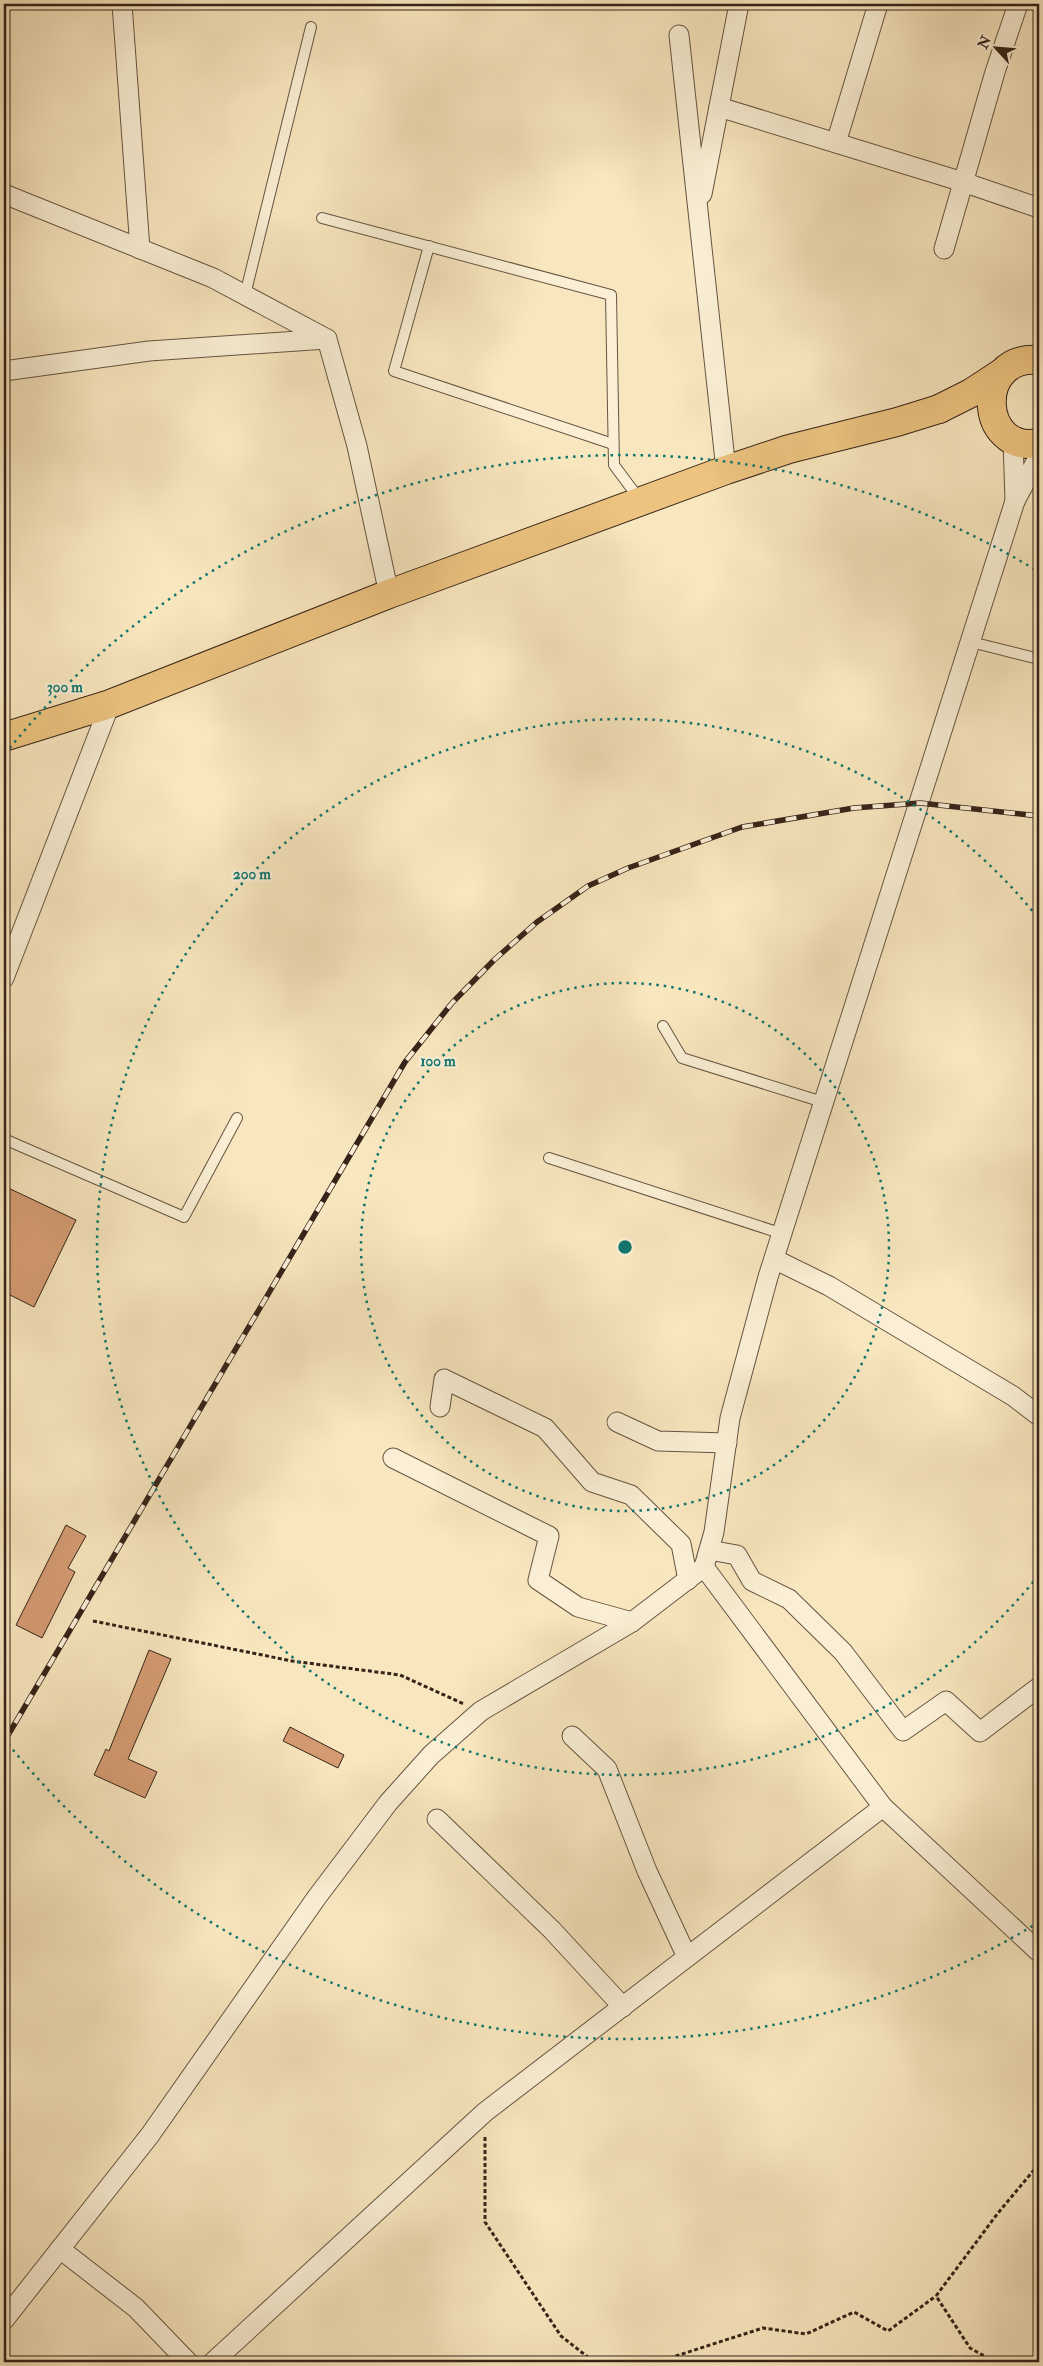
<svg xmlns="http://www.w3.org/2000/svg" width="1043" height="2366" font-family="'IM FELL Double Pica',serif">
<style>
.building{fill:#d59c73;stroke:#362319}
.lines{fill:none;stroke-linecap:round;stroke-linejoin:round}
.service-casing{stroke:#665442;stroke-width:12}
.minor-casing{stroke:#665442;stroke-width:21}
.primary-casing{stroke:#362319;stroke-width:30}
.trunk-casing{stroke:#362319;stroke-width:30}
.path{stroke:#362319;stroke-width:3;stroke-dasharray:4 2.5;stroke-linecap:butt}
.service{stroke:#faefd5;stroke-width:10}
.minor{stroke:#faefd5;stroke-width:19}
.primary{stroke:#ecc37f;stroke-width:28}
.trunk{stroke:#ecc37f;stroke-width:28}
.rail-casing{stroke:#362319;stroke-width:5.5}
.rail{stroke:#faefd5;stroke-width:4;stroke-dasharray:11;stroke-linecap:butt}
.ring{fill:none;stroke:#0f766e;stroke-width:2.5;stroke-dasharray:2.5 5}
.centre{fill:#0f766e;stroke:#faefd5;stroke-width:2.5}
.ring-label{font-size:15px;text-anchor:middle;font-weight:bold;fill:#0f766e;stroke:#faefd5;stroke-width:4.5;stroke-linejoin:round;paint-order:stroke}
</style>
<rect width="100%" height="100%" fill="#f8e6be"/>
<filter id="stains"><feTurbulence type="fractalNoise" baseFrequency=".004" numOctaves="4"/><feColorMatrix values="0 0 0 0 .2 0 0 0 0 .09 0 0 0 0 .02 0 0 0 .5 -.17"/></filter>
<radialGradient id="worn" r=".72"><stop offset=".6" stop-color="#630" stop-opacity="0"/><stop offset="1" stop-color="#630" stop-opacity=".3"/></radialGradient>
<g class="building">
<polygon points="4,1186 76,1220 34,1307 4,1292"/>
<polygon points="66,1525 86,1536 68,1568 75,1572 42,1638 16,1625"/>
<polygon points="149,1650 171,1659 128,1759 157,1772 145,1798 94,1775 106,1749 109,1751"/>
<polygon points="290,1727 344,1755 338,1768 283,1741"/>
</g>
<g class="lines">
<g class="service-casing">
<g id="service">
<polyline points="322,218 611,295 614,465 640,500"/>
<polyline points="429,246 394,371 613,444"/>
<polyline points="245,295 311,27"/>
<polyline points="971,642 1039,659"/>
<polyline points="663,1026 682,1058 826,1103"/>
<polyline points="4,1139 184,1217 237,1118"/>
<polyline points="549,1158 783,1234"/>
</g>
</g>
<g class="minor-casing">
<g id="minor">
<polyline points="122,4 140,249"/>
<polyline points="679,35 726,470"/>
<polyline points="719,107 963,182 1039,208"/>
<polyline points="836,143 878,4"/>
<polyline points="4,194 213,278 327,339 357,446 389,594"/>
<polyline points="702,194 739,4"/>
<polyline points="944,249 995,72 1018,4"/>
<polyline points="4,371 149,351 327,339"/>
<polyline points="1013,440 1015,501 1039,456"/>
<polyline points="4,978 110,704"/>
<polyline points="774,1259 829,1286 1013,1396 1039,1416"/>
<polyline points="440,1407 444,1379 545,1428 592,1482 631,1495 681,1544 688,1580"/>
<polyline points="617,1422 658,1441 727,1443"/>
<polyline points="393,1458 549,1536 538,1580 578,1607 632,1622"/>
<polyline points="709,1550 737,1555 752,1581 789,1599 843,1652 903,1731 946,1701 980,1732 1039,1687"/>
<polyline points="704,1567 883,1807 1039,1952"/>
<polyline points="572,1736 607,1769 647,1871 687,1957"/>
<polyline points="437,1819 552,1930 623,2007"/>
<polyline points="60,2249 136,2308 188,2362"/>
<polyline points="4,2320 150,2135 317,1897 388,1803 431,1755 481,1711 632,1622 704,1567 714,1532 730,1418 768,1277 1015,501"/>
<polyline points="213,2362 485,2112 883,1807"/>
</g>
</g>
<g class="primary-casing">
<g id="primary">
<path d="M1039,360C973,354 979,455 1039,443"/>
<polyline points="939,409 971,393 1003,372"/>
</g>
</g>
<g class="trunk-casing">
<polyline id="trunk" points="4,737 110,704 389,594 726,470 789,449 897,422 939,409"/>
</g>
<g class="path">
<polyline points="93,1621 292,1661 400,1675 464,1704"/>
<polyline points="485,2137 485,2222 561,2336 594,2362"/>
<polyline points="657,2362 763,2328 806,2334 854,2312 888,2331 936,2296"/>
<polyline points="995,2362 970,2348 936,2296 998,2213 1039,2164"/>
</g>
<use href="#service" class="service"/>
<use href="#minor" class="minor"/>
<use href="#primary" class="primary"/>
<use href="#trunk" class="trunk"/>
<g class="rail-casing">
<polyline id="rail" points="4,1742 405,1062 452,1003 494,960 537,922 588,886 628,868 742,827 854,808 920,803 1039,816"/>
</g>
<use href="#rail" class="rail"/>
</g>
<g class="ring">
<circle cx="625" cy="1247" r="264"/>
<path d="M1038 1576A528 528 0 1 1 1038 918"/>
<path d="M1039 1922A792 792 0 0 1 5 1740M5 754A792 792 0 0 1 1039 572"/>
</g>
<circle cx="625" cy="1247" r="8" class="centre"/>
<g class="ring-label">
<text x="65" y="692">300 m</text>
<text x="252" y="879">200 m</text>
<text x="438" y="1066">100 m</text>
</g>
<rect width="1043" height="2366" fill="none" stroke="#f8e6be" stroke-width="20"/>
<rect x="5" y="5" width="1033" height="2356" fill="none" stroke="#362319" stroke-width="2.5"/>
<rect x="10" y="10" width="1023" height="2346" fill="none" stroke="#362319"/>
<g transform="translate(996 48) rotate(296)" stroke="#faefd5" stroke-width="4" paint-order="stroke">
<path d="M0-4L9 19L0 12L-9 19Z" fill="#362319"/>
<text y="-8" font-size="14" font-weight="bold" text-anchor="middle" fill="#362319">N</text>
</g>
<rect width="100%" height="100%" filter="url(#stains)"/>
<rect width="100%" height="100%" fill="url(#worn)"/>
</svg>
